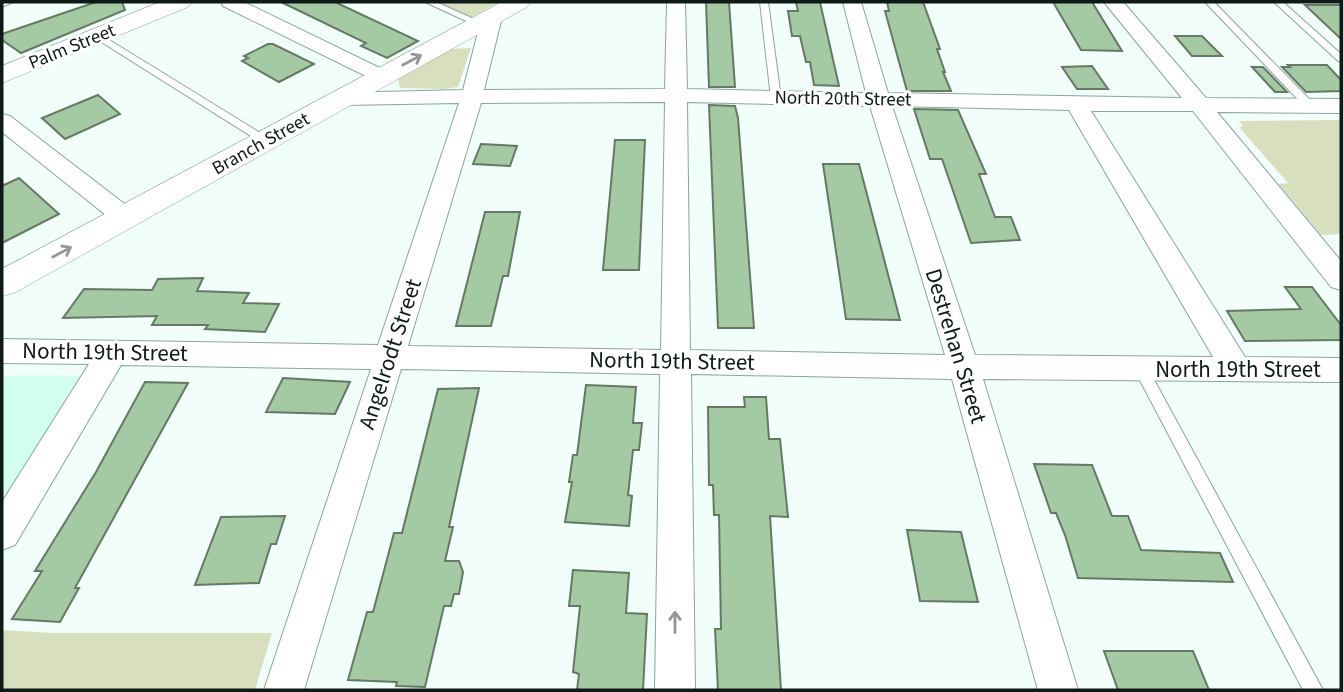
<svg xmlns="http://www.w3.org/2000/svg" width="1343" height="692" font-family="'Source Sans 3',sans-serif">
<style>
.built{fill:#d3ffee}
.green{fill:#d7dfbe}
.building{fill:#a3caa2;stroke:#657964;stroke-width:2}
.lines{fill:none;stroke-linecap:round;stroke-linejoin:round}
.service-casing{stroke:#87a79b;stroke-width:2}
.minor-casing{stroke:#87a79b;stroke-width:2}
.tertiary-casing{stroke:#87a79b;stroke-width:1}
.service{fill:#fff;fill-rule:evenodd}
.minor{fill:#fff;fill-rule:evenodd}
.tertiary{fill:#fff;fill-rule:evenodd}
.oneway{stroke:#939896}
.labels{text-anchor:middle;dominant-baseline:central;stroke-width:6;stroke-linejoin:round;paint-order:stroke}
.far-street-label{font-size:19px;fill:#0e1a16;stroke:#fff}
.street-label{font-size:23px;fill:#0e1a16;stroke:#fff}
</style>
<rect width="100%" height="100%" fill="#f1fef9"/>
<polygon class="built" points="2,376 80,376 2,502"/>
<g class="green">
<polygon points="434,2 499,2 471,17"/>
<polygon points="471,48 458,87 444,89 400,88 398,79 451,49"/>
<polygon points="1341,120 1341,234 1321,235 1279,184 1288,183 1239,127 1243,126 1239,121"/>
<polygon points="2,630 53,633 272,633 255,690 2,690"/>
</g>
<g class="building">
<polygon points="96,2 122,2 125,10 21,53 2,40 2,34"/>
<polygon points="281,2 335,2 418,41 387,58 361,46 366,43"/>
<polygon points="706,2 729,2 735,87 709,87"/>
<polygon points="796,2 820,2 839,86 814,85 810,62 806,62 800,36 792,36 788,11 798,11"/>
<polygon points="887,2 923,2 940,49 937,49 945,72 943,72 951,91 907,91 885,11 889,11"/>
<polygon points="1053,2 1092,2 1122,51 1081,50"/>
<polygon points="1305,5 1341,5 1341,39"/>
<polygon points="1175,36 1202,36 1222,56 1192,56"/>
<polygon points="268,44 273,44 314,64 279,82 242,61 248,58 244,56"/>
<polygon points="1288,65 1327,65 1341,80 1341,91 1306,92 1282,67 1290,67"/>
<polygon points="1092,66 1108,89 1077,89 1062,67"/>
<polygon points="1252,67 1263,67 1287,92 1275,92"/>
<polygon points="98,95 120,114 65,139 42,118"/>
<polygon points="709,105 735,106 738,118 754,328 718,328"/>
<polygon points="914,109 958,110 986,174 979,174 995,217 1011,217 1020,240 971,243 942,159 930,159"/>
<polygon points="615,140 645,140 639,270 603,270"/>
<polygon points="481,144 517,146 510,166 473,164"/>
<polygon points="823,164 859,164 900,320 846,319"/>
<polygon points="19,178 59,214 2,243 2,186"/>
<polygon points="485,212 520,212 508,276 503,276 491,326 456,326"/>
<polygon points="203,278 197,291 249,293 243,303 279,304 265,332 205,329 208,325 152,325 157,316 63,318 84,289 152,290 158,279"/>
<polygon points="1285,287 1312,287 1341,325 1341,340 1245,341 1227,311 1301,309"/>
<polygon points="283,378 350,382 335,414 266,412"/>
<polygon points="145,382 188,383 75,588 79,588 60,622 12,619 42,571 35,571 96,472"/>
<polygon points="586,385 636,387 633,423 642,423 639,450 633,450 628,495 632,496 629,526 565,522 572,482 569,482 573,455 577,455"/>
<polygon points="479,388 449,527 453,527 445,561 459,561 463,572 459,594 454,594 451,606 444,606 425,687 396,686 397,682 348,680 367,612 373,612 394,533 402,533 438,389"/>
<polygon points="744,397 766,397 769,439 780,439 788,517 770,516 781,690 718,690 715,629 721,629 719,515 714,515 713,485 709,485 708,407 745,407"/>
<polygon points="1034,464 1092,465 1112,516 1128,516 1141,550 1220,553 1233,582 1078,578 1065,535 1056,513 1051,513"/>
<polygon points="285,516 276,544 271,544 259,583 195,585 221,517"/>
<polygon points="907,530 961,532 978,602 920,601"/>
<polygon points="573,570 629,573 626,613 647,614 643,690 577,690 579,674 573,672 580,606 569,606"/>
<polygon points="1104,651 1193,651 1209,690 1118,690"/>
</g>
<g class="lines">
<g class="service-casing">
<g id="service">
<polygon points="2,2 13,2 2,7"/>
<polygon points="425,2 436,2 485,24 477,26"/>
<polygon points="760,2 768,2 781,98 776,101 771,98"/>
<polygon points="1205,2 1214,2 1314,104 1314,108 1306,108"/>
<polygon points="1274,2 1283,2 1341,54 1341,62 1338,61"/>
<polygon points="98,33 270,139 271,141 266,144 262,143 95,38 93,36"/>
<polygon points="1141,363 1146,365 1323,690 1303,690 1134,369 1136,365"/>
</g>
</g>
<g class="minor-casing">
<g id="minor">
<polygon points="221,2 244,2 388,72 392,76 388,80 374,80 223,6"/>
<path d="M667,2H685L687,89L866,93L843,2H861L888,93L1182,98L1104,2H1123L1206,98L1341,99V113L1217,112L1341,261V290L1331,287L1193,111H1091L1245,357L1341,358V382L983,379L1078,690H1038L952,379L691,374L695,690H655L660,374L401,369L304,690H264L371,369L121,365L15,545L2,550V502L89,364L2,363V339L378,345L459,103L344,105L336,103L333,98L336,93L463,90L482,17L492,11L502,17L484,90L665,89ZM665,102L661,350L408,346L481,103ZM687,102L870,106L945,355L690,350ZM892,106L1069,110L1213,357L975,355Z"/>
<polygon points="2,114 10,116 135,212 139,218 135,224 126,227 117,224 2,132"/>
</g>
</g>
<g class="tertiary-casing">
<g id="tertiary">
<polygon points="160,2 192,2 188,7 2,83 2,66"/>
<polygon points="502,2 531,2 527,7 14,293 2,296 2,269"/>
</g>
</g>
<use href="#service" class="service"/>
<use href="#minor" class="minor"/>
<use href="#tertiary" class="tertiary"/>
</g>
<defs><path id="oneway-shaft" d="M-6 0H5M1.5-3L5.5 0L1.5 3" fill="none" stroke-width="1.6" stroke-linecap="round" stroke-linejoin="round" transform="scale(1.75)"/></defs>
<g class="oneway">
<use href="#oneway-shaft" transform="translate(412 60) rotate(-28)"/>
<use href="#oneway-shaft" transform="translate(62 252) rotate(-28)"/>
<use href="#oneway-shaft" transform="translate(675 622) rotate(-90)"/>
</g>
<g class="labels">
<g class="far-street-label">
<text transform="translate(72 47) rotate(-22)">Palm Street</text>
<text transform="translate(843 99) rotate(1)">North 20th Street</text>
<text transform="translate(261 144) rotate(-29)">Branch Street</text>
</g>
<g class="street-label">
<text transform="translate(956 346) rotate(73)">Destrehan Street</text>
<text transform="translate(105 352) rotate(1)">North 19th Street</text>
<text transform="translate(390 354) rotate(-72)">Angelrodt Street</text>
<text transform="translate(672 361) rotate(1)">North 19th Street</text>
<text x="1238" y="369">North 19th Street</text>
</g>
</g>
<rect width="1343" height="692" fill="none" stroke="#0e1a16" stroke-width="7"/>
</svg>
